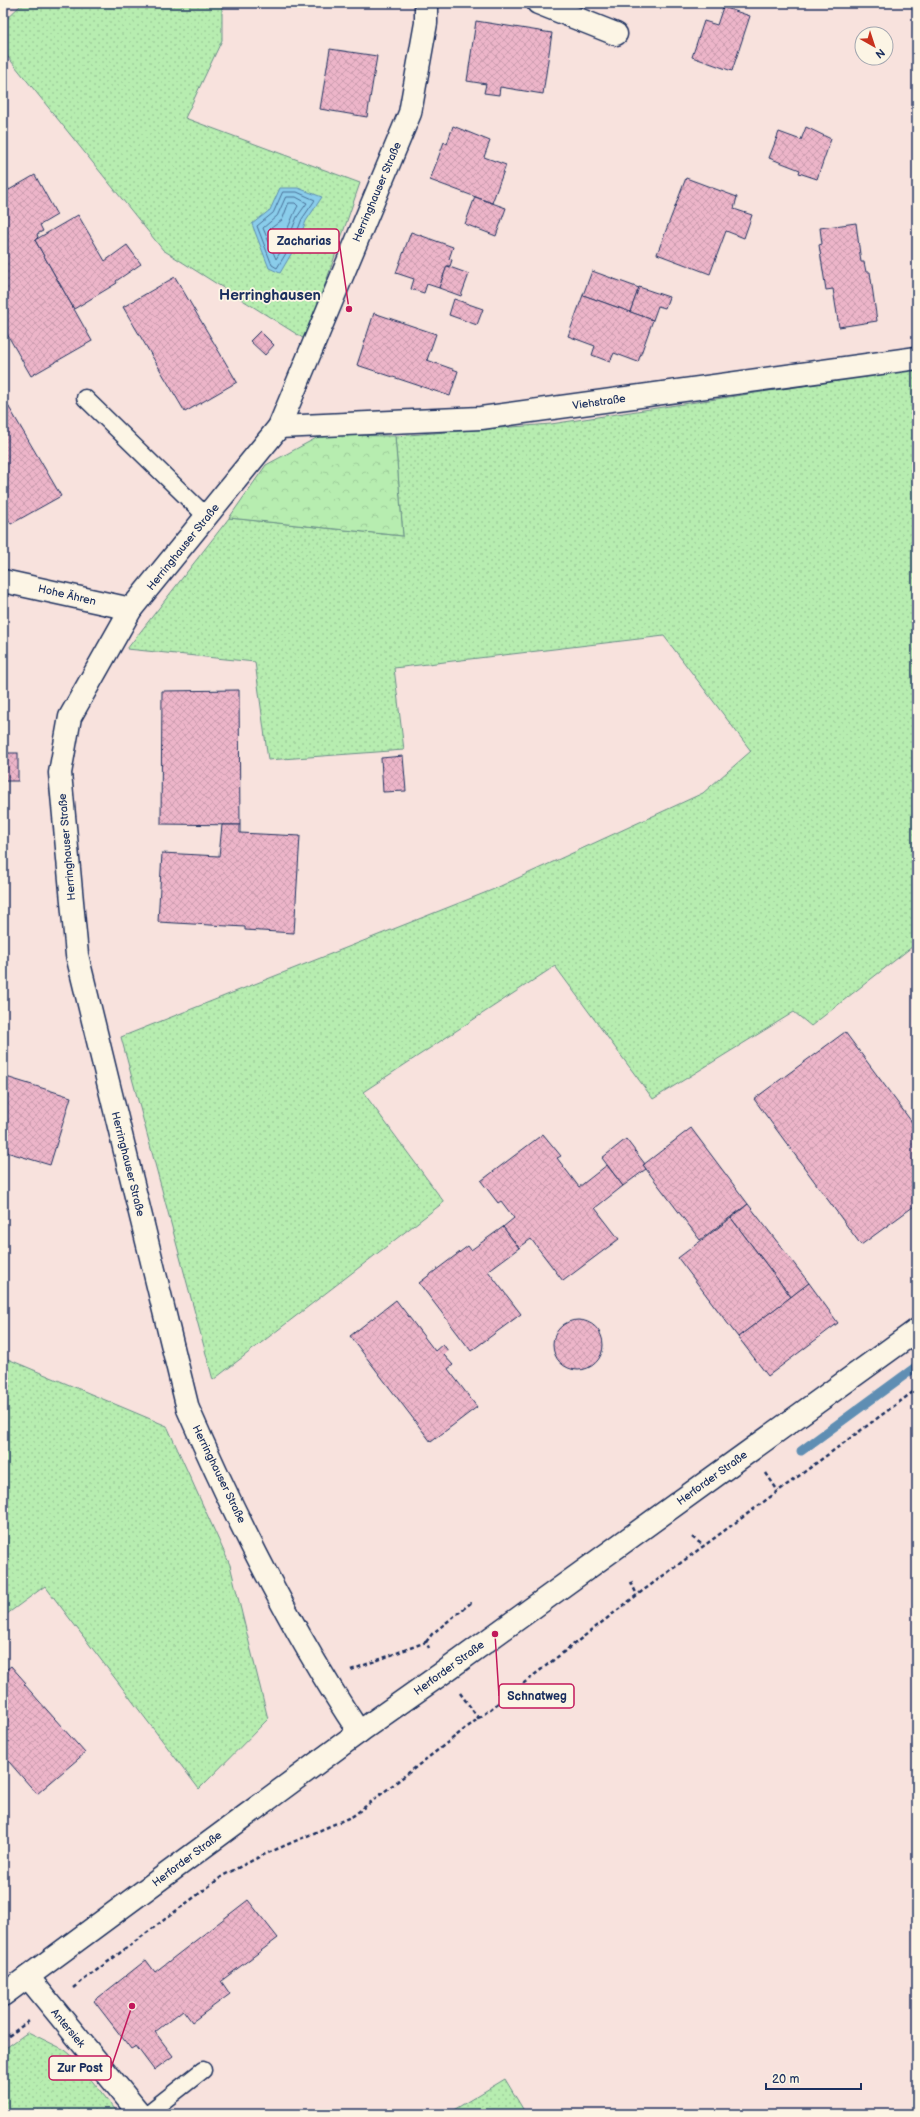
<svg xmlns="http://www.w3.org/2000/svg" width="920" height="2117" font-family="'Balsamiq Sans',sans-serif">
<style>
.grass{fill:url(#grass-dots);stroke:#698e87}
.forest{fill:url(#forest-crowns);stroke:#698e87}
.water{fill:#8acdeb;stroke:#5e8eb3}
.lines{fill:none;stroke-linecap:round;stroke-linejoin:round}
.shore{stroke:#476e96;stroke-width:1}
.stream{stroke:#5e8eb3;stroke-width:9}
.building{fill:url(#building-cross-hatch);stroke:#1b2f5e}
.service-casing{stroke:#1b2f5e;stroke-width:19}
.minor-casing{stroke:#1b2f5e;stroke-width:25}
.secondary-casing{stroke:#1b2f5e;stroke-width:25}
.path{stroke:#1b2f5e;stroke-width:2.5;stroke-dasharray:4 3;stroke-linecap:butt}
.service{stroke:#fcf5e5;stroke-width:16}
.minor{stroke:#fcf5e5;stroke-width:22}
.secondary{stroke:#fcf5e5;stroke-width:22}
.labels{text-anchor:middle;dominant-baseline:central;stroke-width:3.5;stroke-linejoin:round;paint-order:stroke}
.street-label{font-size:11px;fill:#1b2f5e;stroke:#fcf5e5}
.district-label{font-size:15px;font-weight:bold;fill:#1b2f5e;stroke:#fcf5e5}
.leader{fill:none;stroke:#c2185b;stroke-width:1.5}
.callout-dot{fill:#c2185b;stroke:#fcf5e5;stroke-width:1.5}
.callout{fill:#fcf5e5;stroke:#c2185b;stroke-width:1.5}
.callout-label{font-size:12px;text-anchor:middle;font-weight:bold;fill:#1b2f5e}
</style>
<defs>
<pattern id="grass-dots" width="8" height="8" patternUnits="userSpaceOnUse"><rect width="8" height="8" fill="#b7edb0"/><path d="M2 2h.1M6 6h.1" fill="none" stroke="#9dcc9a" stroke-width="1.8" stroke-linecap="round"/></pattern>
<pattern id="forest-crowns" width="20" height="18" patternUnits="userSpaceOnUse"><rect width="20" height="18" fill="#b7edb0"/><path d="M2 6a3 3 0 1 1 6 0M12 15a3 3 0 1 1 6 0" fill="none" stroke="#9dcc9a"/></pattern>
<pattern id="building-cross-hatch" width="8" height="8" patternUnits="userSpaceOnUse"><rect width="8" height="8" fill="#edb5c9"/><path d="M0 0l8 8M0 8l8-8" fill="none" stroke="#cb9caf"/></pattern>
</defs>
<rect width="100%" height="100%" fill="#f8e2dd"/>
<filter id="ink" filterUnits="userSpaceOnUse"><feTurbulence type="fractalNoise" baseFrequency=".025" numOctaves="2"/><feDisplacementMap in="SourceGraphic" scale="8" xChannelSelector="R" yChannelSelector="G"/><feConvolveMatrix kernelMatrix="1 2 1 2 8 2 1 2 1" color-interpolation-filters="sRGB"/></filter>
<g filter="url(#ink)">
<g class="grass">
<polygon points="23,3 222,3 222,40 185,118 360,183 306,340 163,250 3,51 3,22"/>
<polygon points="914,369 917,373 917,943 811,1026 794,1012 653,1099 555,966 363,1092 444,1202 213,1380 121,1037 492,890 703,793 751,751 664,636 394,668 404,750 268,760 255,662 127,649 229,518 403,536 395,436 551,424"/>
<polygon points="3,1357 167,1426 230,1565 268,1719 199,1789 45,1586 3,1617"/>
<polygon points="28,2032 65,2050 71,2055 119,2114 3,2114 3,2050"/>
<polygon points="505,2079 526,2114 447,2114"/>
</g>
<polygon class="forest" points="322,435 395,436 403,536 229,518 266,465"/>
<polygon class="water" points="280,188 298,188 322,197 306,221 297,244 280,273 269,268 252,224 270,210"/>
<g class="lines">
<g class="shore">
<polygon points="283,192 297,192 315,200 302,219 293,242 277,268 272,265 257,226 273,213"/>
<polygon points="286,197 296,197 307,203 297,217 288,240 276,259 263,228 277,216"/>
<path d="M289,203H295L298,206C292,215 285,241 277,245L270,229L282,220Z"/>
</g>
<polyline class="stream" points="801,1451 917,1366"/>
</g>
<g class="building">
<polygon points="723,7 750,16 732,71 692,57 704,21 717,25"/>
<polygon points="476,21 552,33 543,94 500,87 499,95 484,93 486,84 467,81"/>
<polygon points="330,49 377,56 367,117 320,109"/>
<polygon points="453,126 490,141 484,157 506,165 492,203 430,180 444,142 447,144"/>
<polygon points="806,127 831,139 817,179 799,173 800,170 769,158 779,132 801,140"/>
<polygon points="35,175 57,215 40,225 43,231 37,234 38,237 35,240 92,341 31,376 3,327 3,191 8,188 9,190"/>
<polygon points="686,178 737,197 734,209 752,215 744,238 726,231 710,274 657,254"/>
<polygon points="475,197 506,208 496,236 465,224"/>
<polygon points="78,215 105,261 127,245 141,264 116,281 117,283 74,309 35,240"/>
<polygon points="856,223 861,262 864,262 866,272 870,272 877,321 839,327 833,289 826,290 819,245 822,244 820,228"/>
<polygon points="411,232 453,247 449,259 452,260 450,266 447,266 439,288 427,284 424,293 411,289 414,279 396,273"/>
<polygon points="447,266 469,274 461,296 439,288"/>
<polygon points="592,271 639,288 630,312 583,295"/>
<polygon points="175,277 237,382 185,412 123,307"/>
<polygon points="639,287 669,297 665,308 658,306 653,320 630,312"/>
<polygon points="583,295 653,320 638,362 614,353 610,362 592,355 595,346 568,336"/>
<polygon points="454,299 483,309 477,325 449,315"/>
<polygon points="374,313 436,334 427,360 458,371 450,396 357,365"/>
<polygon points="260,331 274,345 265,355 250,341"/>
<polygon points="3,397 61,496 11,524 3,510"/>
<polygon points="239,690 240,825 161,824 162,691"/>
<rect x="3" y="753" width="15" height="28"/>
<polygon points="403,756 406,791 383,792 381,758"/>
<polygon points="222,825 240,825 240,833 300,836 294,933 245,930 245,927 158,922 162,853 219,856"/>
<polygon points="845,1032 917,1129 917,1204 861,1245 754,1099"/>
<polygon points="3,1076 71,1097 50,1165 3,1151"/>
<polygon points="691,1128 748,1204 700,1240 643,1165"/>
<polygon points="543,1134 561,1156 557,1158 579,1187 607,1165 623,1186 595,1208 619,1239 563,1281 531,1239 519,1248 503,1227 514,1218 501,1201 498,1203 481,1181"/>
<polygon points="626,1139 645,1164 643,1165 646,1169 623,1186 602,1158"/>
<polygon points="748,1204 809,1283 791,1297 731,1218"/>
<polygon points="731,1218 791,1297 738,1337 678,1258"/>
<polygon points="503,1227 519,1248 488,1271 521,1314 471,1351 419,1283 468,1246 471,1250"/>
<polygon points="809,1283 838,1323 768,1376 738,1337"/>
<polygon points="396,1300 435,1351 443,1344 448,1351 444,1355 453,1365 448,1369 477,1407 431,1442 350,1336"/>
<circle cx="578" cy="1345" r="25"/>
<polygon points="11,1666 26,1683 24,1684 85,1753 37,1794 3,1755 3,1672"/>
<polygon points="248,1900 278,1938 221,1981 230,1994 192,2022 183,2010 155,2032 173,2056 154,2070 136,2046 131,2049 94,2001 146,1960 155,1972"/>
</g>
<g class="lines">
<g class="service-casing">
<g id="service">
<polyline points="85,398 207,517"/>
<polyline points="147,2114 203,2070"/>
</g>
</g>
<g class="minor-casing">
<g id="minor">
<polyline points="538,3 616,34"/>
<polyline points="279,427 481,418 917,358"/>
<polyline points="3,581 131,609"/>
<path d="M359,1732C292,1632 236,1519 188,1409L77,955L60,773L70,717L131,609L279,427L410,113L426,23V3"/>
<polyline points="28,1977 140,2114"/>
</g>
</g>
<g class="secondary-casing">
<polyline id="secondary" points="3,1995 359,1732 444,1672 917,1330"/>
</g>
<g class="path">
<polyline points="766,1473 778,1491"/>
<polyline points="692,1537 704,1546"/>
<polyline points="631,1582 637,1595"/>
<polyline points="426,1642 432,1634 472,1602"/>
<polyline points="351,1670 426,1642 429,1648"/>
<polyline points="460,1693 479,1719"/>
<polyline points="73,1988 224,1875 261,1856 353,1816 637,1595 917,1389"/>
<polyline points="3,2040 29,2021"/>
</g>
<use href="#service" class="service"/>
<use href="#minor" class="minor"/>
<use href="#secondary" class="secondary"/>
</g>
</g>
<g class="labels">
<g class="street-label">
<text transform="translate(377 192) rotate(-67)">Herringhauser Straße</text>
<text transform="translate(599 402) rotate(-8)">Viehstraße</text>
<text transform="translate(183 547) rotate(-51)">Herringhauser Straße</text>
<text transform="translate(67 595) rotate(13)">Hohe Ähren</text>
<text transform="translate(67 847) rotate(-95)">Herringhauser Straße</text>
<text transform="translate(128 1164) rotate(76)">Herringhauser Straße</text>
<text transform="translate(219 1474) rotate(64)">Herringhauser Straße</text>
<text transform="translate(712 1478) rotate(-36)">Herforder Straße</text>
<text transform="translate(449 1668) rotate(-36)">Herforder Straße</text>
<text transform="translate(187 1859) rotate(-37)">Herforder Straße</text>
<text transform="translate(68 2028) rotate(50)">Antersiek</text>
</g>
<g class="district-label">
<text x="270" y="295">Herringhausen</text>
</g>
</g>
<path class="leader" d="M349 309L339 241M495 1634L499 1696M132 2006L111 2068"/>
<g class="callout-dot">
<circle cx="349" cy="309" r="4"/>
<circle cx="495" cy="1634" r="4"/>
<circle cx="132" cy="2006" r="4"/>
</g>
<g class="callout">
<rect x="268" y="229" width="71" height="24" rx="4"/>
<rect x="499" y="1684" width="75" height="24" rx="4"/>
<rect x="49" y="2056" width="62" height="24" rx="4"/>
</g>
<g class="callout-label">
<text x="304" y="245">Zacharias</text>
<text x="537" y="1700">Schnatweg</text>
<text x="80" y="2072">Zur Post</text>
</g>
<rect width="920" height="2117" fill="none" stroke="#fcf5e5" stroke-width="16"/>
<rect x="8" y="8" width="904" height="2101" fill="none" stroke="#1b2f5e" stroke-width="1.5" filter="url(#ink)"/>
<g transform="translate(874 46) rotate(141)"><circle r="19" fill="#fcf5e5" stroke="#a2a6af"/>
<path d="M0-3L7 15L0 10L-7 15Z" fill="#c8321e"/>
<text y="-6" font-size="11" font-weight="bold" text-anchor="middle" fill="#1b2f5e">N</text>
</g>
<path d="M766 2083v6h95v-6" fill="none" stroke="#1b2f5e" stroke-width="2"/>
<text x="772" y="2083" font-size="12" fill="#1b2f5e" stroke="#fcf5e5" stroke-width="3" paint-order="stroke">20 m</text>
</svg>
